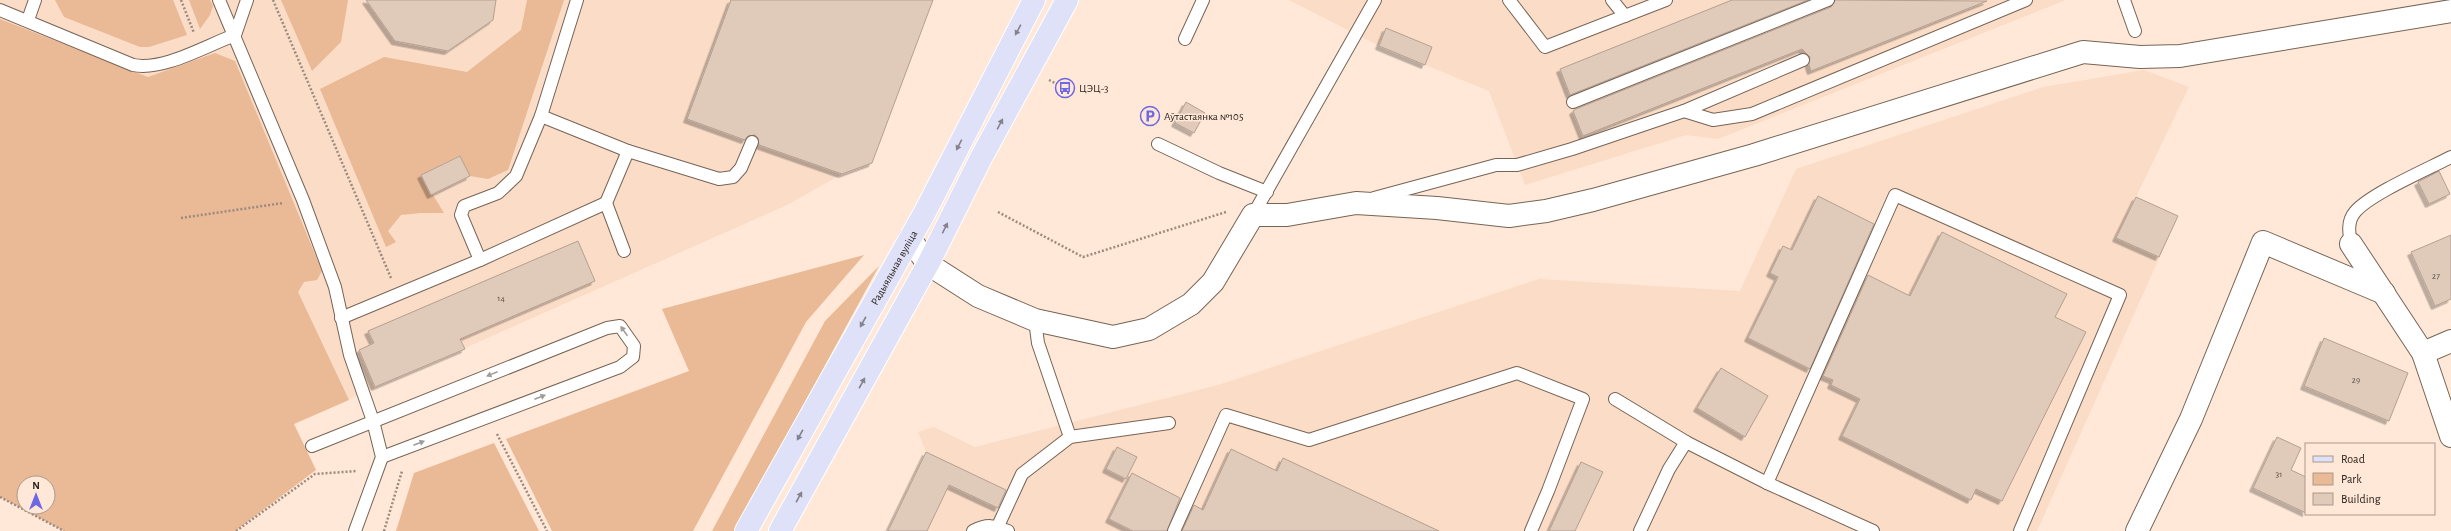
<svg xmlns="http://www.w3.org/2000/svg" width="2451" height="531" font-family="'Alegreya Sans',sans-serif">
<style>
.built{fill:#fadcc7}
.green{fill:#eab995;fill-rule:evenodd}
.building{fill:#e0cab9;stroke:#b59f90;filter:url(#shadow)}
.lines{fill:none;stroke-linecap:round;stroke-linejoin:round}
.service-casing{stroke:#776455;stroke-width:14}
.minor-casing{stroke:#776455;stroke-width:24}
.primary-casing{stroke:#fff;stroke-width:24}
.path{stroke:#9b8b7f;stroke-width:2.5;stroke-dasharray:2 2;stroke-linecap:butt}
.service{stroke:#fff;stroke-width:12}
.minor{stroke:#fff;stroke-width:22}
.primary{stroke:#dfe1f9;stroke-width:22}
.oneway{fill:#85828b}
.oneway2{fill:#a09c99}
.labels{text-anchor:middle;dominant-baseline:central;stroke-width:3;stroke-linejoin:round;paint-order:stroke}
.number-label{font-size:9px;fill:#584d44}
.poi-label{font-size:11px;fill:#2b231d;stroke:#ffe8d7;text-anchor:start}
.street-label{font-size:11px;fill:#2b231d;stroke:#ffe8d7}
</style>
<defs>
<filter id="shadow"><feDropShadow dx="-3.5" dy="3.5" stdDeviation="0" flood-color="#0004"/></filter>
</defs>
<rect width="100%" height="100%" fill="#ffe8d7"/>
<g class="built">
<polygon points="0,0 933,0 872,163 842,174 787,205 219,457 183,531 0,449"/>
<polygon points="1289,0 2066,0 1718,139 1686,135 1525,185 1489,91 1379,46"/>
<polygon points="2144,70 2189,87 2136,197 2178,216 2037,531 888,531 926,452 918,432 934,427 975,447 1218,385 1539,279 1740,291 1796,169 2043,87"/>
</g>
<g class="green">
<polygon points="55,0 173,0 187,35 149,47 140,47 64,17"/>
<polygon points="189,0 210,0 213,6 210,15 200,29"/>
<polygon points="281,0 348,0 341,42 312,71"/>
<polygon points="527,0 564,0 508,170 488,179 470,176 459,156 421,175 444,213 421,213 401,215 388,231 396,242 386,247 320,89 384,57 467,72 521,30"/>
<path d="M0,19L148,77L215,53L235,61L322,271L317,280L304,282L298,292L349,400L294,424L316,470L235,531H64L0,497ZM24,483H48V507H24Z"/>
<polygon points="864,255 806,322 693,531 552,531 506,439 689,371 662,309"/>
<polygon points="879,266 735,531 712,531 825,321"/>
<polygon points="494,443 539,531 396,531 414,473"/>
</g>
<g class="building">
<polygon points="366,0 496,0 493,20 448,51 395,41"/>
<polygon points="731,0 933,0 872,163 842,174 759,145 758,138 755,135 748,136 745,140 687,119"/>
<polygon points="1732,0 1808,0 1570,95 1560,69"/>
<polygon points="1835,0 1987,1 1811,71 1809,65 1810,57 1802,49 1583,136 1573,111 1576,109 1831,7"/>
<polygon points="1386,28 1432,47 1425,65 1379,46"/>
<polygon points="1186,102 1205,113 1194,133 1175,123"/>
<polygon points="460,156 470,176 431,195 421,175"/>
<polygon points="2439,171 2450,194 2429,204 2418,182"/>
<polygon points="1818,196 1874,224 1810,369 1748,338 1778,277 1770,273 1783,246 1792,250"/>
<polygon points="2136,197 2178,216 2159,257 2116,238"/>
<polygon points="1942,232 2067,294 2055,317 2086,332 2002,501 1976,489 1971,500 1842,436 1860,399 1831,385 1833,380 1823,376 1868,275 1910,296"/>
<polygon points="2451,235 2451,299 2435,306 2411,252"/>
<polygon points="578,241 595,281 460,339 465,349 375,387 359,350 374,343 368,331"/>
<polygon points="2324,338 2408,373 2389,421 2304,386"/>
<polygon points="1721,368 1768,396 1745,437 1697,408"/>
<polygon points="2277,437 2301,448 2291,470 2306,477 2306,513 2253,488"/>
<polygon points="1117,447 1137,457 1126,479 1106,469"/>
<polygon points="1231,449 1277,471 1283,458 1439,531 1182,531 1194,505 1203,510"/>
<polygon points="926,452 1006,490 998,508 949,485 927,531 888,531"/>
<polygon points="1581,462 1603,472 1575,531 1549,531"/>
<polygon points="1132,473 1180,498 1167,531 1133,531 1109,519"/>
</g>
<g class="lines">
<g class="service-casing">
<g id="service">
<polyline points="219,0 303,200 335,287 350,355 373,421 382,457 355,531"/>
<polyline points="1509,0 1545,47 1666,0"/>
<polyline points="1612,0 1625,16"/>
<polyline points="2124,0 2135,31"/>
<path d="M0,10L133,65C164,71 205,46 235,35L247,0"/>
<polyline points="28,20 35,0"/>
<polyline points="1185,39 1203,0"/>
<polyline points="1573,102 1828,0"/>
<polyline points="1684,111 1713,120 1752,114 2026,0"/>
<polyline points="541,116 628,151 606,203"/>
<polyline points="1158,144 1219,173 1267,192"/>
<polyline points="628,151 719,179 733,177 741,168 752,142"/>
<polyline points="1374,198 1496,165 1517,165 1572,149 1684,111 1803,60"/>
<polyline points="1253,215 1375,0"/>
<path d="M2351,244C2349,233 2347,221 2355,212C2370,194 2428,169 2451,157"/>
<polyline points="480,260 461,215 464,206 498,193 516,176 541,116 577,0"/>
<polyline points="341,318 480,260 606,203 624,251"/>
<polyline points="1035,320 1038,343 1070,437"/>
<polyline points="1615,399 1686,442"/>
<polyline points="312,446 607,328 620,326 634,346 633,357 620,367 382,457"/>
<polyline points="1767,483 1895,195 2120,295 2020,531"/>
<polyline points="998,526 1022,474 1070,437 1169,423"/>
<path d="M973,531C986,524 995,525 1008,531"/>
<polyline points="1174,531 1226,415 1309,440 1517,373 1583,399 1548,491 1531,531"/>
<polyline points="1640,531 1669,469 1686,442 1767,483 1873,531"/>
</g>
</g>
<g class="minor-casing">
<g id="minor">
<polyline points="910,239 928,264 978,296 1035,320 1113,337 1149,329 1191,304 1213,282 1253,215 1287,215 1356,203 1437,208 1509,216 1546,211 1593,200 1754,155 2083,52 2140,57 2180,56 2451,11"/>
<polyline points="2351,244 2423,353 2451,436"/>
<polyline points="2423,353 2451,341"/>
<polyline points="2137,531 2191,419 2263,242 2384,293"/>
</g>
</g>
<g class="primary-casing">
<g id="primary">
<path id="s1" d="M746,531L925,212L1034,0"/>
<polyline points="780,531 928,264 981,158 1067,0"/>
</g>
</g>
<g class="path">
<polyline points="181,0 194,33"/>
<polyline points="273,0 391,278"/>
<polyline points="1049,80 1065,88"/>
<polyline points="998,212 1083,257 1226,212"/>
<polyline points="181,218 283,203"/>
<polyline points="497,434 547,531"/>
<polyline points="0,497 64,531"/>
<polyline points="236,531 315,474 357,471"/>
<polyline points="384,531 402,471"/>
</g>
<use href="#service" class="service"/>
<use href="#minor" class="minor"/>
<use href="#primary" class="primary"/>
</g>
<defs><path id="oneway-solid" d="M-6-.8H1V-3.2L6.5 0L1 3.2V.8H-6Z"/></defs>
<g class="oneway">
<use href="#oneway-solid" transform="translate(1018 30) rotate(118)"/>
<use href="#oneway-solid" transform="translate(1000 124) rotate(-62)"/>
<use href="#oneway-solid" transform="translate(959 145) rotate(117)"/>
<use href="#oneway-solid" transform="translate(945 228) rotate(-64)"/>
<use href="#oneway-solid" transform="translate(863 322) rotate(119)"/>
<use href="#oneway-solid" transform="translate(862 383) rotate(-61)"/>
<use href="#oneway-solid" transform="translate(800 435) rotate(119)"/>
<use href="#oneway-solid" transform="translate(799 497) rotate(-61)"/>
</g>
<g class="oneway2">
<use href="#oneway-solid" transform="translate(624 331) rotate(-125)"/>
<use href="#oneway-solid" transform="translate(492 374) rotate(158)"/>
<use href="#oneway-solid" transform="translate(540 397) rotate(-21)"/>
<use href="#oneway-solid" transform="translate(419 443) rotate(-21)"/>
</g>
<defs>
<g id="bus-ring" transform="scale(1)"><circle r="9.5" fill="#ffe8d7" stroke="#6e68e2" stroke-width="1.5"/><path d="M-5-6H5V4H4V6H2V4H-2V6H-4V4H-5ZM-3.5-4V0h7V-4ZM-3.5 1.2v1.5H-2V1.2ZM2 1.2v1.5H3.5V1.2Z" fill="#6e68e2"/></g>
<g id="parking-ring" transform="scale(1)"><circle r="9.5" fill="#ffe8d7" stroke="#6e68e2" stroke-width="1.5"/><path d="M-3.5-5.5H1a3.5 3.5 0 0 1 0 7H-1V5.5H-3.5ZM-1-3.4V-.6H.8a1.4 1.4 0 0 0 0-2.8Z" fill="#6e68e2"/></g>
</defs>
<g fill-rule="evenodd">
<use href="#bus-ring" x="1065" y="88"/>
<use href="#parking-ring" x="1150" y="116"/>
</g>
<g class="labels">
<g class="number-label">
<text x="2436" y="276">27</text>
<text x="501" y="298">14</text>
<text x="2356" y="380">29</text>
<text x="2279" y="474">31</text>
</g>
<g class="poi-label">
<text x="1079" y="88">ЦЭЦ-3</text>
<text x="1164" y="116">Аўтастаянка №105</text>
</g>
<g class="street-label">
<text stroke="none"><textPath href="#s1" startOffset="302">Радыяльная вуліца</textPath></text>
</g>
</g>
<rect x="2305" y="443" width="130" height="72" fill="#ffe8d7" stroke="#aa998d"/>
<rect x="2313" y="456" width="20" height="6" fill="#dfe1f9" stroke="#aa998d"/>
<text x="2341" y="463" font-size="12" fill="#2b231d">Road</text>
<rect x="2313" y="473" width="20" height="12" fill="#eab995" stroke="#aa998d"/>
<text x="2341" y="483" font-size="12" fill="#2b231d">Park</text>
<rect x="2313" y="493" width="20" height="12" fill="#e0cab9" stroke="#aa998d"/>
<text x="2341" y="503" font-size="12" fill="#2b231d">Building</text>
<g transform="translate(36 495)"><circle r="19" fill="#ffe8d7" stroke="#aa998d"/>
<path d="M0-3L7 15L0 10L-7 15Z" fill="#6e68e2"/>
<text y="-6" font-size="11" font-weight="bold" text-anchor="middle" fill="#2b231d">N</text>
</g>
</svg>
